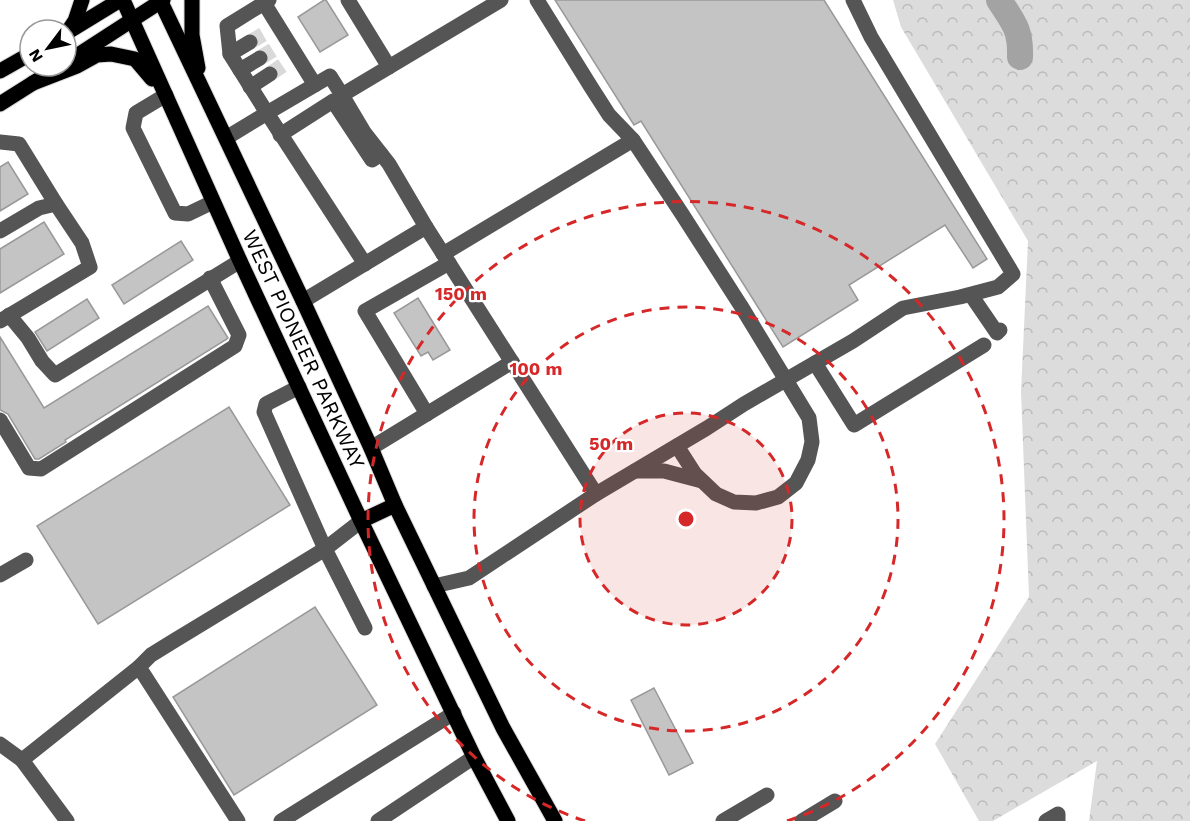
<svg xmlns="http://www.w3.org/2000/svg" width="1190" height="821" font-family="'Work Sans',sans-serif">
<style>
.forest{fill:url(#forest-crowns)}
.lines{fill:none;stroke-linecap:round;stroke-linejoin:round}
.river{stroke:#a3a3a3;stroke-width:26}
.building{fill:#c4c4c4;stroke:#999;stroke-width:1.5}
.minor-tunnel{stroke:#d9d9d9;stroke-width:15;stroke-dasharray:15 8;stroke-linecap:butt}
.major-casing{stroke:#dbdbdb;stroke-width:17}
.minor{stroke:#555;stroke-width:15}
.major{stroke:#000;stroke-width:15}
.ring{fill:none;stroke:#d62828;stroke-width:3;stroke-dasharray:10 8}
.labels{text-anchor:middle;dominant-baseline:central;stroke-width:4.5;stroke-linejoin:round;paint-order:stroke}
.street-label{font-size:21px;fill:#000;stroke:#fff}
.centre{fill:#d62828;stroke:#fff;stroke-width:3}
.ring-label{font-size:18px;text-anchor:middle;font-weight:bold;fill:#d62828;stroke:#fff;stroke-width:4.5;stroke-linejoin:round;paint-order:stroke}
</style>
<defs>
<pattern id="forest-crowns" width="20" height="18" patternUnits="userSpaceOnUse" patternTransform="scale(1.5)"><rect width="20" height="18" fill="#dcdcdc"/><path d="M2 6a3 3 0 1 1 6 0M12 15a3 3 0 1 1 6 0" fill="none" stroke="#bbb"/></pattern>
</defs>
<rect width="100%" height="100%" fill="#fff"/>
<polygon class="forest" points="893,0 1190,0 1190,821 1089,821 1097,761 993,821 979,821 935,744 1029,597 1021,392 1028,241 901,27"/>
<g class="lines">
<path class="river" d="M999,0C1013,22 1021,29 1020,57"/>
</g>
<g class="building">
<polygon points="324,0 326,0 348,35 320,52 298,17"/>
<polygon points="555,0 824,0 987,259 973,268 945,225 849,285 858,300 783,347 641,121 634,125"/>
<polygon points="8,162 28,194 0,211 0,167"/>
<polygon points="44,222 64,254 0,293 0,249"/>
<polygon points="181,241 193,260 124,304 112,285"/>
<polygon points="418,298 450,350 433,360 428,352 421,356 394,313"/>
<polygon points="87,299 99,318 47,351 35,332"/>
<polygon points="208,306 228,338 227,339 65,440 66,442 39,459 35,459 8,414 0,410 0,337 44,408"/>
<polygon points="229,407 290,505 98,624 37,526"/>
<polygon points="315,607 377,705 234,795 173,697"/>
<polygon points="654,688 693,763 669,775 631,700"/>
</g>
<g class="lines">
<g class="minor-tunnel">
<polyline points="250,42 264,34"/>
<polyline points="260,58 273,50"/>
<polyline points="270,74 283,65"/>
</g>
<g class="major-casing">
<g id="major">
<polyline points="123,0 240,261 361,521 474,757 508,821"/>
<polyline points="160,0 303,301 371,448 395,505 503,728 555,821"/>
<polyline points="192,0 192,35 198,68"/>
<polyline points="69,30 75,21 82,0"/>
<polyline points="66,33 120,0"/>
<polyline points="78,55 163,0"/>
<polyline points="0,71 30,54"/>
<polyline points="33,83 77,66 97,55 111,54 135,59 152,79"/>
<polyline points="0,104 41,78"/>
<polyline points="361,521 395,505"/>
</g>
</g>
<g class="minor">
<polyline points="348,0 389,67"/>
<polyline points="501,0 342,95 364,132 389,164 426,227 596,494"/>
<polyline points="537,0 591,87 609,115 633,140 682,214 741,306 809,418 812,442 808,460 796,483 778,497 756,503 734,502 716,494 695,474 677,446"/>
<polyline points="264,3 315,85"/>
<polyline points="230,54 250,42"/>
<polyline points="240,70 260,58"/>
<polyline points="250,87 270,74"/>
<polyline points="166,95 136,113 133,128 175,213 188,214 213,202"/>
<polyline points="342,95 330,76 267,113 365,264"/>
<polyline points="280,135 333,101 372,160 381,154"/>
<polyline points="226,138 267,113 230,54 227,26 269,0"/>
<polyline points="0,142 19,144 56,204"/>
<polyline points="0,231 39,208 56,204 82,243 90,267 0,321"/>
<polyline points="443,254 633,140"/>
<polyline points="971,295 997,333 1000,330"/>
<polyline points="303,301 426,227"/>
<polyline points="9,315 28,338 42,361 55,375 240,261"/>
<polyline points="815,363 854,425 984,345"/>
<polyline points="299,387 266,404 264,412 325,549 365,628"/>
<polyline points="427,414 365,311 449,263"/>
<polyline points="0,420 29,468 41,469 235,346 239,335 210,278"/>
<polyline points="371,448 512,362"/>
<polyline points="635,471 664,471 702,481"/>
<polyline points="0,575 26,560"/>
<polyline points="434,586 469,578 596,494 707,428 744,404 853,341 903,308 960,297 998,287 1013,274 871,37 853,0"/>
<polyline points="0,744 22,760 67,821"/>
<polyline points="22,760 139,667"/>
<polyline points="238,821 139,667 151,655 172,642 325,549 361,521"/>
<polyline points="281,821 454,713"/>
<polyline points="378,821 474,757"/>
<polyline points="723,821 767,795"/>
<polyline points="802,821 835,801"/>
<polyline points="1046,821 1058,814 1058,821"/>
</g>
<use href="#major" class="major"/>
</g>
<circle cx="686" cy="519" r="106" fill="#d62828" fill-opacity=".12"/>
<g class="ring">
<circle cx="686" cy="519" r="106"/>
<circle cx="686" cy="519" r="212"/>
<path d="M585 821A318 318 0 1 1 787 821"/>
</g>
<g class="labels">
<g class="street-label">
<text transform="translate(304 349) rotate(65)">WEST PIONEER PARKWAY</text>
</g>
</g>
<circle cx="686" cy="519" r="9" class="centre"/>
<g class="ring-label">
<text x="461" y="300">150 m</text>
<text x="536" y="375">100 m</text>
<text x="611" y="450">50 m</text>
</g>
<g transform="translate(48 48) rotate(238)"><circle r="28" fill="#ffffff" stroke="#999999" stroke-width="1.5"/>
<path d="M0-4.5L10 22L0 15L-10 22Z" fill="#000000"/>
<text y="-9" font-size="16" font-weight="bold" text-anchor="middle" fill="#000000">N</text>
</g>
</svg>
